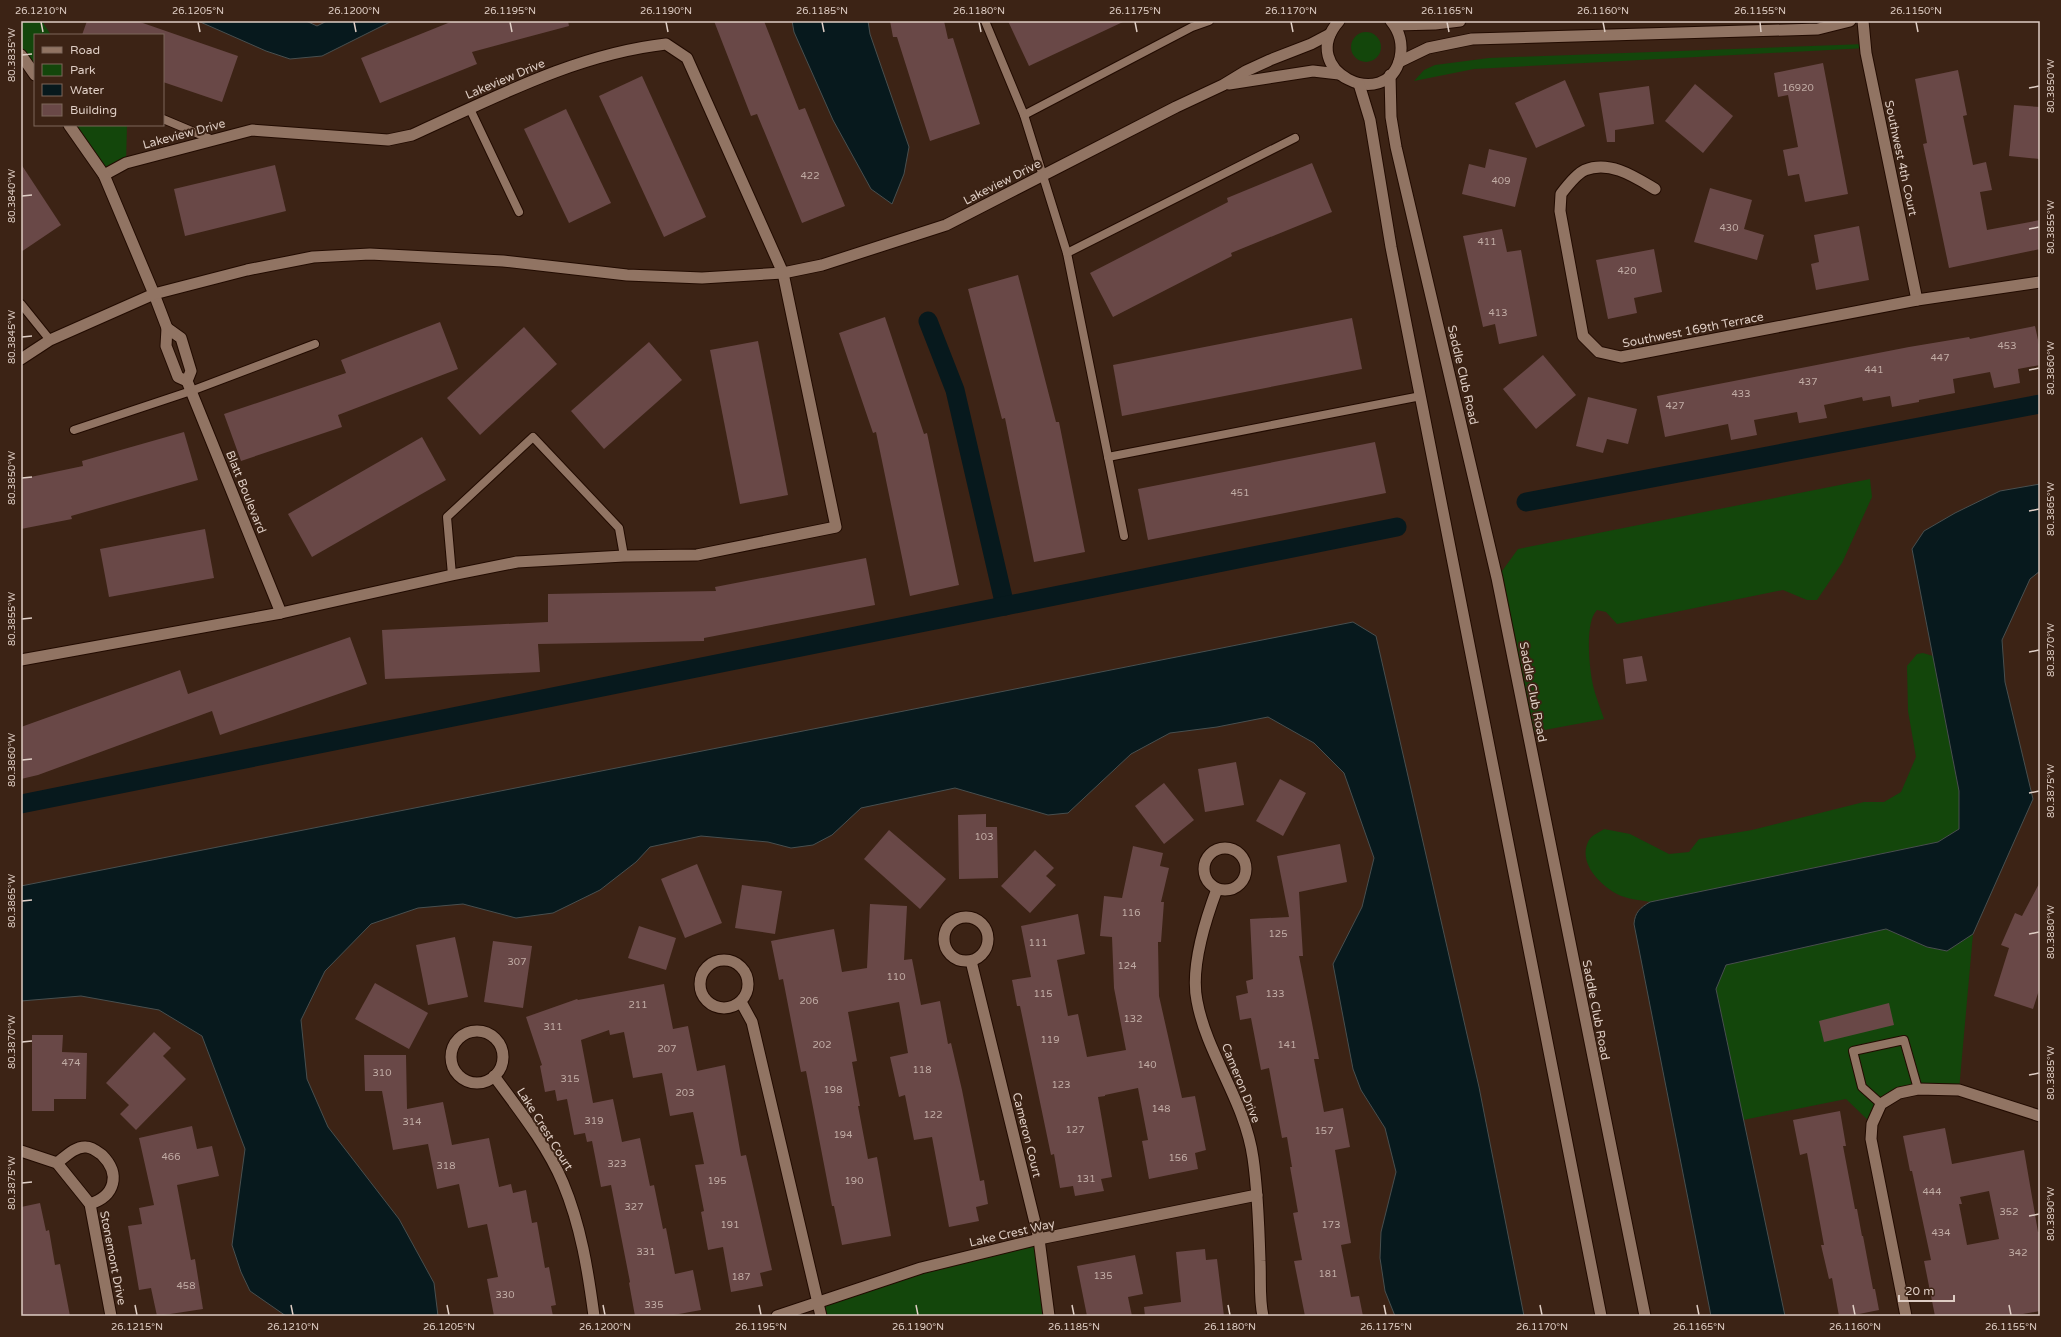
<svg xmlns="http://www.w3.org/2000/svg" width="2061" height="1337" font-family="'Varela Round',sans-serif">
<style>
.green{fill:#13460b}
.water{fill:#07191d;stroke:#484f4f}
.lines{fill:none;stroke-linecap:round;stroke-linejoin:round}
.canal{stroke:#07191d;stroke-width:19}
.building{fill:#694847;fill-rule:evenodd}
.service-casing{stroke:#220b01;stroke-width:10}
.minor-casing{stroke:#220b01;stroke-width:13}
.tertiary-casing{stroke:#220b01;stroke-width:13}
.service{stroke:#917463;stroke-width:8}
.minor{stroke:#917463;stroke-width:11}
.tertiary{stroke:#917463;stroke-width:11}
.ticks{fill:none;stroke:#decdc4;stroke-width:1.5}
.labels{text-anchor:middle;dominant-baseline:central;stroke-width:4;stroke-linejoin:round;paint-order:stroke}
.number-label{font-size:10px;fill:#c1aca5}
.street-label{font-size:12px;fill:#decdc4;stroke:#3c2315}
.neatline{fill:none;stroke:#decdc4;stroke-width:1.5}
.ticks-label{font-size:10px;text-anchor:middle;fill:#decdc4}
</style>
<rect width="100%" height="100%" fill="#3c2315"/>
<g class="green">
<polygon points="21,21 42,21 51,35 35,35 35,75 21,55"/>
<circle cx="1366" cy="47" r="15"/>
<polygon points="1865,44 1866,48 1474,69 1414,81 1424,70 1435,65 1489,58"/>
<polygon points="69,125 127,125 126,163 104,175"/>
<path d="M1870,479L1872,497L1842,563L1817,600H1807L1783,590L1617,624L1606,612L1597,610C1585,622 1589,663 1592,680C1594,693 1600,706 1604,719L1528,733L1497,578L1518,549Z"/>
<path d="M1923,653L1933,656L1959,791V829L1938,842L1650,902C1640,900 1626,899 1617,894C1599,884 1577,862 1589,840C1592,835 1600,832 1604,829L1630,834L1669,854L1689,852L1699,839L1752,830L1864,802H1884L1901,792L1916,757L1908,711L1907,666L1917,654Z"/>
<polygon points="1886,929 1927,947 1947,951 1973,934 1959,1090 1927,1087 1881,1104 1872,1124 1846,1099 1743,1120 1715,989 1726,965"/>
<polygon points="1039,1239 1049,1316 821,1316 817,1301"/>
</g>
<g class="water">
<polygon points="198,21 306,21 317,26 327,21 392,21 322,56 290,59 266,51"/>
<polygon points="792,21 868,21 870,34 909,147 904,174 892,204 871,189 833,120 794,32"/>
<path d="M2040,484V571L2030,579L2002,640L2005,682L2033,799L1973,934L1947,951L1927,947L1886,929L1726,965L1716,989L1785,1316H1711L1634,924C1635,912 1640,908 1650,902L1938,842L1959,829V791L1912,549L1924,531L1955,513L2000,491Z"/>
<polygon points="1353,622 1376,636 1479,1087 1524,1316 1395,1316 1385,1291 1380,1258 1381,1232 1396,1172 1385,1128 1361,1090 1353,1069 1333,964 1362,907 1374,858 1344,773 1314,743 1268,717 1217,727 1170,733 1131,754 1068,813 1048,815 955,788 861,808 832,835 813,845 791,848 768,842 701,836 650,847 636,862 600,890 553,913 516,918 463,904 418,908 371,924 325,971 301,1020 307,1079 328,1127 399,1219 434,1283 438,1316 286,1316 250,1291 241,1272 232,1245 245,1149 202,1036 159,1010 81,996 21,1001 21,886"/>
</g>
<g class="lines">
<g class="canal">
<polyline points="928,321 955,390 1005,606"/>
<polyline points="1526,502 2040,404"/>
<polyline points="21,804 1397,527"/>
</g>
</g>
<g class="building">
<polygon points="87,21 137,21 238,56 222,102 163,82 163,35 82,35"/>
<polygon points="453,21 568,21 569,26 472,52 477,64 380,103 361,58"/>
<polygon points="714,21 764,21 799,110 805,108 845,206 802,223 757,114 751,116"/>
<polygon points="890,21 944,21 948,39 953,38 980,124 930,141 897,37 893,37"/>
<polygon points="1008,21 1125,21 1029,66"/>
<polygon points="1823,63 1848,194 1805,202 1799,174 1788,176 1783,150 1798,147 1788,95 1778,97 1774,73"/>
<polygon points="1958,70 1967,115 1963,116 1973,165 1986,162 1992,190 1980,192 1987,230 2040,220 2040,249 1949,268 1923,144 1927,143 1915,79"/>
<polygon points="642,76 706,217 664,237 599,96"/>
<polygon points="1565,80 1585,126 1536,148 1515,103"/>
<polygon points="1695,84 1733,116 1703,153 1665,121"/>
<polygon points="1649,86 1654,124 1615,130 1615,142 1607,142 1599,93"/>
<polygon points="2014,105 2040,107 2040,159 2009,156"/>
<polygon points="566,109 611,203 569,223 524,129"/>
<polygon points="1489,149 1527,158 1515,207 1462,194 1469,164 1485,168"/>
<polygon points="1312,163 1332,212 1231,253 1232,256 1113,317 1090,273 1228,202 1227,198"/>
<polygon points="21,164 61,225 21,252"/>
<polygon points="275,165 286,211 185,236 174,189"/>
<polygon points="1710,188 1752,200 1744,229 1764,235 1757,260 1694,242"/>
<polygon points="1859,226 1869,280 1816,290 1811,264 1819,262 1814,235"/>
<polygon points="1502,229 1507,252 1521,250 1537,336 1499,344 1495,324 1483,327 1463,236"/>
<polygon points="1654,249 1662,292 1634,298 1637,313 1608,319 1596,260"/>
<polygon points="1018,275 1056,422 1059,422 1085,552 1034,562 1005,418 1002,419 968,289"/>
<polygon points="885,317 924,434 927,433 959,585 910,596 876,432 873,433 839,333"/>
<polygon points="1352,318 1362,369 1122,416 1113,365"/>
<polygon points="440,322 458,369 338,415 342,427 241,461 224,414 346,373 341,360"/>
<polygon points="2035,326 2040,349 2040,365 2018,369 2020,383 1994,388 1990,372 1953,379 1955,393 1919,400 1919,402 1892,407 1890,396 1863,401 1862,397 1824,405 1827,418 1799,423 1797,412 1754,420 1757,435 1731,440 1728,424 1665,437 1657,396 1909,347 1969,337 1970,339"/>
<polygon points="524,327 557,364 480,435 447,398"/>
<polygon points="758,341 788,495 740,504 710,350"/>
<polygon points="649,342 682,380 604,449 571,411"/>
<polygon points="1543,355 1576,395 1536,429 1503,389"/>
<polygon points="1588,397 1637,409 1628,444 1607,439 1603,453 1576,446"/>
<polygon points="184,432 198,480 71,516 72,519 21,529 21,479 83,466 82,461"/>
<polygon points="422,437 446,480 312,557 288,514"/>
<polygon points="1375,442 1386,493 1148,540 1138,489"/>
<polygon points="205,529 214,578 109,597 100,549"/>
<polygon points="866,558 875,605 704,638 704,641 538,644 540,672 385,679 382,630 548,622 548,594 716,591 715,587"/>
<polygon points="350,637 367,684 220,735 212,711 38,775 21,779 21,727 180,670 188,694"/>
<polygon points="1642,656 1647,681 1626,684 1623,659"/>
<polygon points="1236,762 1244,805 1205,812 1198,769"/>
<polygon points="1280,779 1306,793 1283,836 1256,821"/>
<polygon points="1164,783 1194,820 1164,844 1135,806"/>
<polygon points="986,814 986,827 997,827 998,878 959,879 958,815"/>
<polygon points="889,830 946,879 920,909 864,859"/>
<polygon points="1340,844 1347,882 1299,892 1303,956 1299,956 1319,1059 1314,1059 1324,1112 1343,1108 1350,1147 1335,1150 1351,1243 1341,1245 1351,1297 1359,1296 1363,1316 1305,1316 1294,1261 1302,1260 1293,1213 1298,1212 1290,1167 1292,1167 1287,1137 1282,1138 1269,1068 1261,1070 1251,1018 1240,1020 1236,996 1248,993 1246,981 1253,979 1250,919 1289,917 1277,856"/>
<polygon points="1133,846 1163,853 1160,866 1169,868 1161,902 1164,902 1161,942 1158,942 1159,996 1182,1098 1195,1096 1206,1150 1195,1153 1198,1169 1149,1179 1142,1141 1148,1140 1138,1088 1105,1095 1105,1096 1098,1097 1112,1177 1101,1179 1104,1191 1075,1196 1073,1186 1060,1188 1054,1154 1051,1155 1020,1006 1017,1006 1012,980 1031,977 1021,926 1078,914 1085,954 1057,960 1068,1016 1078,1014 1087,1057 1126,1050 1114,988 1112,937 1100,936 1104,896 1122,898"/>
<polygon points="1035,850 1054,868 1046,876 1056,885 1030,913 1001,886"/>
<polygon points="697,864 722,923 685,938 661,879"/>
<polygon points="2040,882 2040,987 2033,1009 1994,996 2009,948 2001,945 2015,913 2022,916"/>
<polygon points="742,885 782,891 775,934 735,928"/>
<polygon points="870,904 907,906 904,960 912,959 921,1005 940,1001 948,1044 951,1043 962,1090 980,1181 984,1180 988,1204 976,1207 979,1221 949,1227 932,1137 914,1140 905,1095 899,1097 890,1057 908,1053 899,1002 848,1012 857,1061 852,1062 860,1106 858,1106 868,1159 877,1157 891,1236 842,1245 834,1206 832,1206 806,1071 801,1072 783,979 779,980 771,941 834,929 842,972 867,968"/>
<polygon points="639,926 676,938 666,970 628,958"/>
<polygon points="455,937 468,997 428,1005 416,945"/>
<polygon points="493,941 532,946 523,1008 484,1002"/>
<polygon points="375,983 428,1013 409,1049 355,1019"/>
<polygon points="664,984 673,1029 688,1026 697,1071 725,1065 741,1156 746,1155 772,1270 760,1273 763,1286 731,1292 723,1247 708,1250 701,1212 704,1211 695,1165 704,1164 693,1112 670,1116 662,1073 633,1078 624,1032 610,1035 609,1030 581,1040 593,1103 613,1099 622,1142 640,1138 650,1186 654,1185 663,1229 666,1228 675,1274 693,1270 701,1310 668,1316 635,1316 629,1283 630,1282 611,1185 601,1187 592,1141 587,1142 585,1133 574,1135 567,1099 557,1101 555,1090 545,1092 540,1066 542,1065 526,1017 577,999 578,1000"/>
<polygon points="1889,1003 1894,1025 1824,1042 1819,1021"/>
<polygon points="154,1032 171,1048 163,1056 186,1079 136,1130 120,1114 129,1105 106,1083"/>
<polygon points="32,1035 63,1035 62,1052 87,1053 86,1099 54,1099 54,1111 32,1111"/>
<polygon points="364,1055 406,1055 407,1109 443,1102 452,1145 489,1138 499,1187 511,1184 513,1193 526,1190 532,1223 537,1222 545,1268 549,1267 556,1305 551,1306 553,1316 494,1316 487,1279 498,1277 487,1224 468,1228 459,1184 437,1189 428,1144 393,1150 382,1091 365,1091"/>
<polygon points="1840,1111 1846,1146 1843,1146 1855,1209 1857,1209 1862,1236 1863,1236 1873,1289 1875,1289 1879,1310 1849,1316 1839,1316 1832,1278 1829,1279 1821,1245 1824,1245 1807,1153 1800,1155 1793,1120"/>
<polygon points="192,1126 197,1149 212,1146 219,1176 177,1185 191,1260 195,1259 203,1309 157,1316 151,1288 139,1290 128,1226 142,1224 139,1208 154,1205 139,1138"/>
<path d="M1945,1128L1952,1164L2024,1150L2038,1232L2040,1231V1311L2012,1316H1935L1924,1261L1931,1260L1912,1171H1910L1903,1136ZM1989,1191L1999,1239L1967,1245L1959,1204H1962L1960,1197Z"/>
<polygon points="40,1203 46,1231 49,1230 55,1265 60,1264 70,1316 21,1316 21,1207"/>
<polygon points="1205,1249 1206,1260 1217,1259 1224,1316 1145,1316 1144,1307 1181,1302 1176,1252"/>
<polygon points="1135,1255 1143,1294 1128,1297 1132,1316 1087,1316 1077,1266"/>
</g>
<g class="lines">
<g class="service-casing">
<g id="service">
<polyline points="985,21 1024,115 1067,253 1124,536"/>
<polyline points="470,109 519,212"/>
<polyline points="1024,115 1192,27 1209,21"/>
<polyline points="163,119 213,140"/>
<polyline points="1067,253 1295,138"/>
<polyline points="21,304 50,340"/>
<polyline points="74,430 191,391 315,344"/>
<polyline points="1108,457 1421,396"/>
<polyline points="452,575 447,517 533,437 619,528 624,556"/>
<polyline points="1881,1104 1862,1087 1853,1051 1904,1040 1918,1089"/>
</g>
</g>
<g class="minor-casing">
<g id="minor">
<polyline points="1863,21 1866,53 1917,300"/>
<path d="M1655,189C1635,177 1610,160 1585,170C1576,174 1567,186 1561,194L1560,211L1583,336L1599,352L1621,357L1917,300L2040,282"/>
<polyline points="154,294 167,328 166,346 178,377 187,381"/>
<polyline points="167,328 181,338 191,371 187,381 281,613"/>
<path d="M21,660L281,613L452,575L517,562L624,556L697,555L836,527L783,273L687,58L666,44C576,54 494,98 412,135L388,140L252,130L126,163L104,175"/>
<circle cx="1225" cy="869" r="21"/>
<path d="M1217,889C1205,921 1190,967 1197,1001C1207,1055 1245,1101 1253,1158C1258,1192 1259,1227 1260,1261C1261,1279 1259,1299 1263,1316"/>
<circle cx="966" cy="939" r="22"/>
<circle cx="724" cy="984" r="24"/>
<polyline points="971,961 1039,1239 1049,1316"/>
<polyline points="741,1002 752,1022 821,1316"/>
<circle cx="477" cy="1057" r="26"/>
<path d="M494,1076C519,1110 547,1145 563,1183C581,1226 588,1271 594,1316"/>
<polyline points="21,1151 57,1163 90,1204 111,1316"/>
<path d="M57,1163C65,1157 75,1146 86,1147C92,1147 98,1152 102,1155C121,1174 115,1196 90,1204"/>
<polyline points="777,1316 921,1268 1039,1239 1257,1195"/>
<polyline points="1906,1316 1871,1139 1872,1124 1881,1104 1899,1093 1918,1089 1959,1090 2040,1116"/>
</g>
</g>
<g class="tertiary-casing">
<g id="tertiary">
<path d="M1339,21C1295,71 1387,114 1400,58C1403,44 1400,32 1391,21"/>
<polyline points="1395,25 1435,24 1460,21"/>
<polyline points="21,55 35,75"/>
<polyline points="1399,62 1428,48 1472,39 1818,29 1850,21"/>
<polyline points="1390,75 1391,117 1396,147 1497,578 1645,1316"/>
<polyline points="1229,84 1313,71 1339,74"/>
<polyline points="1359,84 1370,120 1391,247 1601,1316"/>
<polyline points="69,125 104,175 154,294"/>
<polyline points="21,359 50,340 154,294 247,270 313,257 370,254 503,261 627,275 702,278 783,273 822,265 946,225 1176,107 1223,85 1246,71 1270,60 1311,44 1330,34"/>
</g>
</g>
<use href="#service" class="service"/>
<use href="#minor" class="minor"/>
<use href="#tertiary" class="tertiary"/>
</g>
<path class="ticks" d="M41,22L43,32M198,22L200,32M354,22L356,32M510,22L512,32M666,22L668,32M822,22L824,32M979,22L981,32M1135,22L1137,32M1291,22L1293,32M1447,22L1449,32M1603,22L1605,32M1760,22L1761,32M1916,22L1918,32M22,55L32,54M2029,88L2039,86M22,196L32,195M2029,229L2039,227M22,337L32,336M2029,370L2039,368M22,478L32,477M2029,511L2039,509M22,619L32,618M2029,652L2039,650M22,760L32,759M2029,793L2039,791M22,901L32,900M2029,934L2039,932M22,1042L32,1041M2029,1075L2039,1073M22,1183L32,1182M2029,1216L2039,1214M135,1305L137,1315M291,1305L293,1315M447,1305L449,1315M603,1305L605,1315M759,1305L761,1315M916,1305L918,1315M1072,1305L1074,1315M1228,1305L1230,1315M1384,1305L1386,1315M1540,1305L1542,1315M1697,1305L1699,1315M1853,1305L1855,1315M2009,1305L2011,1315"/>
<g class="labels">
<g class="number-label">
<text x="1798" y="88">16920</text>
<text x="810" y="176">422</text>
<text x="1501" y="181">409</text>
<text x="1729" y="228">430</text>
<text x="1487" y="242">411</text>
<text x="1627" y="271">420</text>
<text x="1498" y="313">413</text>
<text x="2007" y="346">453</text>
<text x="1940" y="358">447</text>
<text x="1874" y="370">441</text>
<text x="1808" y="382">437</text>
<text x="1741" y="394">433</text>
<text x="1675" y="406">427</text>
<text x="1240" y="493">451</text>
<text x="984" y="837">103</text>
<text x="1131" y="913">116</text>
<text x="1278" y="934">125</text>
<text x="1038" y="943">111</text>
<text x="517" y="962">307</text>
<text x="1127" y="966">124</text>
<text x="896" y="977">110</text>
<text x="1043" y="994">115</text>
<text x="1275" y="994">133</text>
<text x="809" y="1001">206</text>
<text x="638" y="1005">211</text>
<text x="1133" y="1019">132</text>
<text x="553" y="1027">311</text>
<text x="1050" y="1040">119</text>
<text x="822" y="1045">202</text>
<text x="1287" y="1045">141</text>
<text x="667" y="1049">207</text>
<text x="71" y="1063">474</text>
<text x="1147" y="1065">140</text>
<text x="922" y="1070">118</text>
<text x="382" y="1073">310</text>
<text x="570" y="1079">315</text>
<text x="1061" y="1085">123</text>
<text x="833" y="1090">198</text>
<text x="685" y="1093">203</text>
<text x="1161" y="1109">148</text>
<text x="933" y="1115">122</text>
<text x="594" y="1121">319</text>
<text x="412" y="1122">314</text>
<text x="1075" y="1130">127</text>
<text x="1324" y="1131">157</text>
<text x="843" y="1135">194</text>
<text x="171" y="1157">466</text>
<text x="1178" y="1158">156</text>
<text x="617" y="1164">323</text>
<text x="446" y="1166">318</text>
<text x="1086" y="1179">131</text>
<text x="717" y="1181">195</text>
<text x="854" y="1181">190</text>
<text x="1932" y="1192">444</text>
<text x="634" y="1207">327</text>
<text x="2009" y="1212">352</text>
<text x="730" y="1225">191</text>
<text x="1331" y="1225">173</text>
<text x="1941" y="1233">434</text>
<text x="646" y="1252">331</text>
<text x="2018" y="1253">342</text>
<text x="1328" y="1274">181</text>
<text x="1103" y="1276">135</text>
<text x="741" y="1277">187</text>
<text x="186" y="1286">458</text>
<text x="505" y="1295">330</text>
<text x="654" y="1305">335</text>
</g>
<g class="street-label">
<text transform="translate(505 79) rotate(-23)">Lakeview Drive</text>
<text transform="translate(184 134) rotate(-15)">Lakeview Drive</text>
<text transform="translate(1901 158) rotate(78)">Southwest 4th Court</text>
<text transform="translate(1002 182) rotate(-27)">Lakeview Drive</text>
<text transform="translate(1693 330) rotate(-11)">Southwest 169th Terrace</text>
<text transform="translate(1463 375) rotate(77)">Saddle Club Road</text>
<text transform="translate(246 492) rotate(68)">Blatt Boulevard</text>
<text transform="translate(1533 692) rotate(79)">Saddle Club Road</text>
<text transform="translate(1596 1010) rotate(79)">Saddle Club Road</text>
<text transform="translate(1241 1083) rotate(68)">Cameron Drive</text>
<text transform="translate(545 1129) rotate(58)">Lake Crest Court</text>
<text transform="translate(1027 1135) rotate(76)">Cameron Court</text>
<text transform="translate(1012 1233) rotate(-13)">Lake Crest Way</text>
<text transform="translate(113 1258) rotate(79)">Stonemont Drive</text>
</g>
</g>
<rect width="2061" height="1337" fill="none" stroke="#3c2315" stroke-width="44"/>
<rect x="34" y="34" width="130" height="92" fill="#3c2315" stroke="#7d675b"/>
<rect x="42" y="47" width="20" height="6" fill="#917463" stroke="#7d675b"/>
<text x="70" y="54" font-size="12" fill="#decdc4">Road</text>
<rect x="42" y="64" width="20" height="12" fill="#13460b" stroke="#7d675b"/>
<text x="70" y="74" font-size="12" fill="#decdc4">Park</text>
<rect x="42" y="84" width="20" height="12" fill="#07191d" stroke="#7d675b"/>
<text x="70" y="94" font-size="12" fill="#decdc4">Water</text>
<rect x="42" y="104" width="20" height="12" fill="#694847" stroke="#7d675b"/>
<text x="70" y="114" font-size="12" fill="#decdc4">Building</text>
<path d="M1899 1295v6h55v-6" fill="none" stroke="#decdc4" stroke-width="2"/>
<text x="1905" y="1295" font-size="12" fill="#decdc4" stroke="#3c2315" stroke-width="3" paint-order="stroke">20 m</text>
<rect x="22" y="22" width="2017" height="1293" class="neatline"/>
<g class="ticks-label">
<text x="41" y="14">26.1210°N</text>
<text x="198" y="14">26.1205°N</text>
<text x="354" y="14">26.1200°N</text>
<text x="510" y="14">26.1195°N</text>
<text x="666" y="14">26.1190°N</text>
<text x="822" y="14">26.1185°N</text>
<text x="979" y="14">26.1180°N</text>
<text x="1135" y="14">26.1175°N</text>
<text x="1291" y="14">26.1170°N</text>
<text x="1447" y="14">26.1165°N</text>
<text x="1603" y="14">26.1160°N</text>
<text x="1760" y="14">26.1155°N</text>
<text x="1916" y="14">26.1150°N</text>
<text transform="translate(11 55) rotate(-90)" y="4">80.3835°W</text>
<text transform="translate(2050 86) rotate(-90)" y="4">80.3850°W</text>
<text transform="translate(11 196) rotate(-90)" y="4">80.3840°W</text>
<text transform="translate(2050 227) rotate(-90)" y="4">80.3855°W</text>
<text transform="translate(11 337) rotate(-90)" y="4">80.3845°W</text>
<text transform="translate(2050 368) rotate(-90)" y="4">80.3860°W</text>
<text transform="translate(11 478) rotate(-90)" y="4">80.3850°W</text>
<text transform="translate(2050 509) rotate(-90)" y="4">80.3865°W</text>
<text transform="translate(11 619) rotate(-90)" y="4">80.3855°W</text>
<text transform="translate(2050 650) rotate(-90)" y="4">80.3870°W</text>
<text transform="translate(11 760) rotate(-90)" y="4">80.3860°W</text>
<text transform="translate(2050 791) rotate(-90)" y="4">80.3875°W</text>
<text transform="translate(11 901) rotate(-90)" y="4">80.3865°W</text>
<text transform="translate(2050 932) rotate(-90)" y="4">80.3880°W</text>
<text transform="translate(11 1042) rotate(-90)" y="4">80.3870°W</text>
<text transform="translate(2050 1073) rotate(-90)" y="4">80.3885°W</text>
<text transform="translate(11 1183) rotate(-90)" y="4">80.3875°W</text>
<text transform="translate(2050 1214) rotate(-90)" y="4">80.3890°W</text>
<text x="137" y="1330">26.1215°N</text>
<text x="293" y="1330">26.1210°N</text>
<text x="449" y="1330">26.1205°N</text>
<text x="605" y="1330">26.1200°N</text>
<text x="761" y="1330">26.1195°N</text>
<text x="918" y="1330">26.1190°N</text>
<text x="1074" y="1330">26.1185°N</text>
<text x="1230" y="1330">26.1180°N</text>
<text x="1386" y="1330">26.1175°N</text>
<text x="1542" y="1330">26.1170°N</text>
<text x="1699" y="1330">26.1165°N</text>
<text x="1855" y="1330">26.1160°N</text>
<text x="2011" y="1330">26.1155°N</text>
</g>
</svg>
